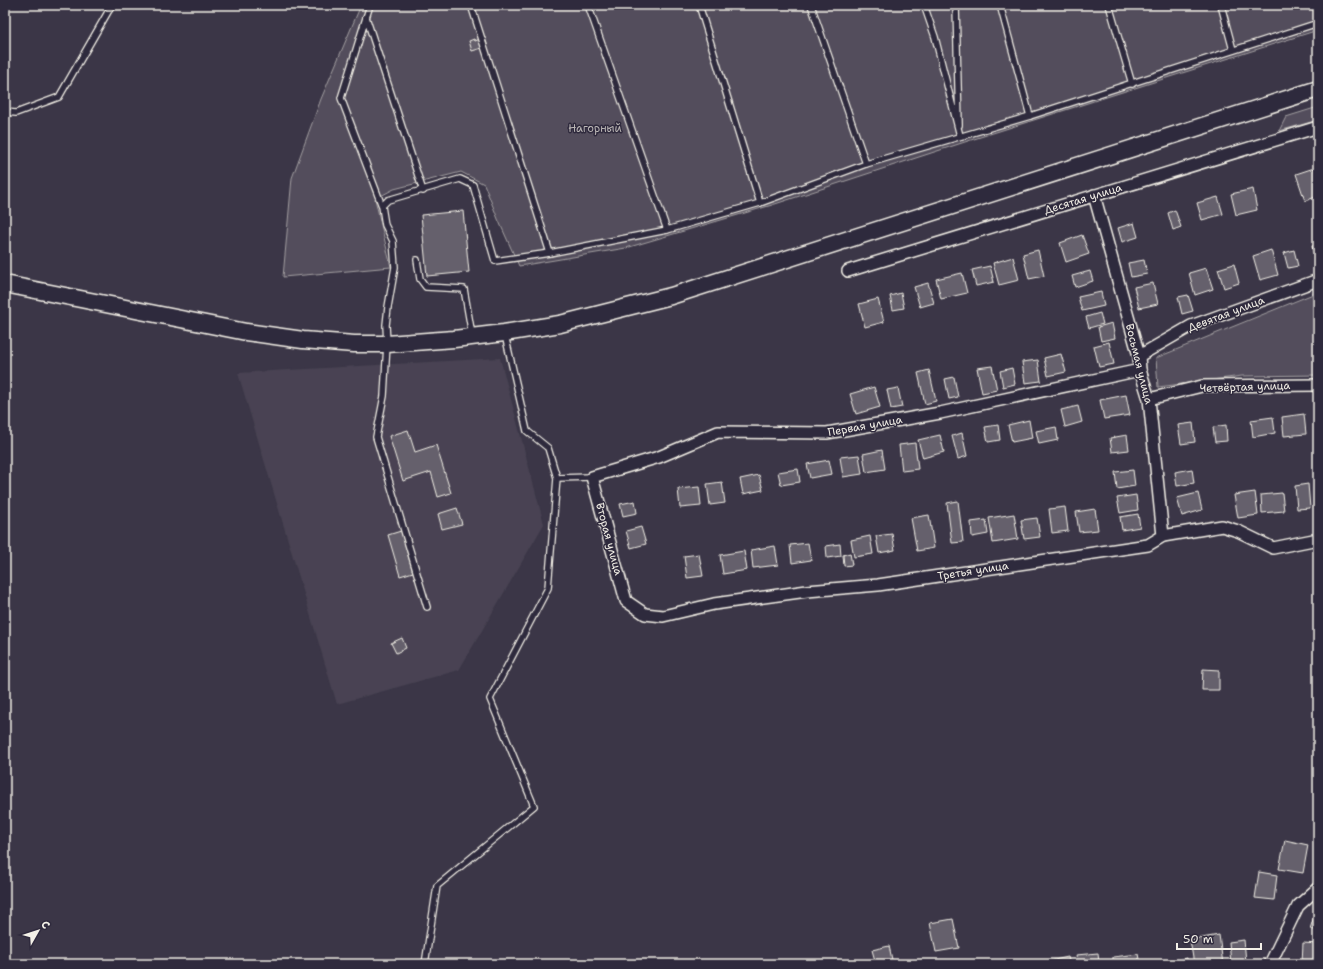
<svg xmlns="http://www.w3.org/2000/svg" width="1323" height="969" font-family="'Shantell Sans',sans-serif">
<style>
.built{fill:#484352}
.green{fill:#534e5c;stroke:#a4a0a2}
.building{fill:#65616c;stroke:#f4f1e8}
.lines{fill:none;stroke-linecap:round;stroke-linejoin:round}
.service-casing{stroke:#f4f1e8;stroke-width:8}
.minor-casing{stroke:#f4f1e8;stroke-width:14}
.secondary-casing{stroke:#f4f1e8;stroke-width:19}
.service{stroke:#2f2a3d;stroke-width:5.5}
.minor{stroke:#2f2a3d;stroke-width:11}
.secondary{stroke:#2f2a3d;stroke-width:16}
.labels{text-anchor:middle;dominant-baseline:central;stroke-width:3;stroke-linejoin:round;paint-order:stroke}
.park-label{font-size:11px;fill:#bcb8b7;stroke:#2f2a3d}
.street-label{font-size:11px;fill:#f4f1e8;stroke:#2f2a3d}
</style>
<rect width="100%" height="100%" fill="#3b3647"/>
<filter id="ink" filterUnits="userSpaceOnUse"><feTurbulence type="fractalNoise" baseFrequency=".025" numOctaves="2"/><feDisplacementMap in="SourceGraphic" scale="8" xChannelSelector="R" yChannelSelector="G"/><feConvolveMatrix kernelMatrix="1 2 1 2 8 2 1 2 1" color-interpolation-filters="sRGB"/></filter>
<g filter="url(#ink)">
<polygon class="built" points="500,358 544,524 459,670 337,704 238,373"/>
<g class="green">
<polygon points="361,5 1318,5 1318,30 974,139 772,205 626,248 519,266 498,219 484,184 461,172 394,189 375,199 391,267 283,277 292,178 321,99"/>
<polygon points="1318,107 1318,120 1279,131 1286,117"/>
<polygon points="1318,292 1318,375 1242,376 1158,387 1156,358"/>
</g>
<g class="building">
<polygon points="474,39 475,41 480,39 482,48 472,51 469,41"/>
<polygon points="1314,168 1318,180 1318,196 1305,201 1296,174"/>
<polygon points="1253,189 1257,210 1236,215 1231,194"/>
<polygon points="1218,197 1223,214 1202,220 1197,203"/>
<polygon points="1175,210 1181,227 1173,230 1168,213"/>
<polygon points="463,211 469,272 427,276 421,215"/>
<polygon points="1134,223 1138,237 1122,242 1118,228"/>
<polygon points="1082,235 1089,254 1066,262 1060,243"/>
<polygon points="1318,245 1318,259 1315,260 1312,246"/>
<polygon points="1038,250 1044,276 1029,279 1023,254"/>
<polygon points="1271,250 1278,275 1260,280 1253,256"/>
<polygon points="1294,250 1298,266 1288,268 1284,253"/>
<polygon points="1013,257 1019,280 999,285 993,263"/>
<polygon points="1144,260 1147,274 1131,277 1128,263"/>
<polygon points="1234,264 1239,283 1224,288 1218,269"/>
<polygon points="990,266 994,282 976,286 972,270"/>
<polygon points="1206,268 1213,289 1195,295 1189,273"/>
<polygon points="1090,271 1093,281 1075,287 1072,276"/>
<polygon points="962,273 967,293 941,299 936,279"/>
<polygon points="928,283 934,303 920,307 914,287"/>
<polygon points="1153,283 1158,304 1139,308 1134,287"/>
<polygon points="1101,292 1104,306 1082,311 1078,297"/>
<polygon points="901,293 904,308 893,310 890,296"/>
<polygon points="1188,295 1193,311 1182,314 1178,297"/>
<polygon points="878,299 884,322 865,327 859,304"/>
<polygon points="1100,313 1103,324 1089,328 1086,317"/>
<polygon points="1112,323 1115,338 1101,341 1098,327"/>
<polygon points="1109,342 1114,364 1099,367 1094,346"/>
<polygon points="1061,354 1066,372 1048,376 1044,358"/>
<polygon points="1038,360 1041,381 1025,383 1022,362"/>
<polygon points="992,366 997,390 982,393 977,368"/>
<polygon points="1012,368 1015,384 1003,387 1000,371"/>
<polygon points="929,370 936,401 925,404 918,373"/>
<polygon points="954,377 958,397 949,399 945,379"/>
<polygon points="874,387 880,407 856,414 850,394"/>
<polygon points="898,388 902,407 891,409 887,390"/>
<polygon points="1126,395 1130,415 1104,419 1100,400"/>
<polygon points="1078,406 1082,422 1065,427 1061,410"/>
<polygon points="1304,414 1306,434 1284,436 1282,417"/>
<polygon points="1273,417 1275,433 1253,437 1251,420"/>
<polygon points="1029,420 1032,438 1012,442 1008,425"/>
<polygon points="1193,423 1195,442 1181,444 1178,425"/>
<polygon points="998,425 1000,440 988,442 985,427"/>
<polygon points="1226,425 1227,441 1215,442 1213,427"/>
<polygon points="1056,427 1058,440 1039,444 1036,431"/>
<polygon points="408,430 415,452 436,445 451,493 438,497 431,472 403,481 389,436"/>
<polygon points="962,433 967,456 958,459 952,436"/>
<polygon points="940,435 944,452 923,458 918,440"/>
<polygon points="1127,435 1129,450 1112,452 1110,438"/>
<polygon points="915,443 918,469 902,471 899,445"/>
<polygon points="882,450 885,469 866,472 863,454"/>
<polygon points="859,455 862,474 843,477 840,457"/>
<polygon points="829,460 832,474 810,478 807,464"/>
<polygon points="798,469 800,482 781,485 778,472"/>
<polygon points="1192,469 1194,483 1177,486 1175,472"/>
<polygon points="1133,470 1135,486 1117,489 1115,472"/>
<polygon points="759,475 763,490 743,494 740,479"/>
<polygon points="722,482 725,503 710,505 707,484"/>
<polygon points="1308,484 1310,508 1297,509 1295,486"/>
<polygon points="699,487 701,506 680,508 678,489"/>
<polygon points="1255,492 1258,515 1238,518 1234,495"/>
<polygon points="1198,493 1202,510 1182,516 1177,498"/>
<polygon points="1282,493 1284,511 1262,513 1261,495"/>
<polygon points="1136,495 1138,510 1120,513 1117,498"/>
<polygon points="635,501 637,513 623,516 620,504"/>
<polygon points="958,501 963,542 952,543 947,503"/>
<polygon points="1065,507 1068,531 1052,533 1049,509"/>
<polygon points="457,508 462,524 442,529 438,514"/>
<polygon points="1095,509 1098,530 1079,532 1076,512"/>
<polygon points="1014,514 1018,539 993,543 989,518"/>
<polygon points="1138,514 1140,527 1122,530 1120,517"/>
<polygon points="929,515 934,548 917,551 911,518"/>
<polygon points="1037,518 1040,537 1024,539 1021,520"/>
<polygon points="986,520 988,534 972,537 971,522"/>
<polygon points="641,527 646,544 631,548 626,531"/>
<polygon points="401,531 413,572 400,576 388,535"/>
<polygon points="892,534 895,550 879,553 876,536"/>
<polygon points="870,536 873,554 854,557 851,540"/>
<polygon points="808,543 811,560 792,563 790,545"/>
<polygon points="840,544 841,556 827,558 826,546"/>
<polygon points="775,546 778,565 753,568 751,550"/>
<polygon points="744,551 747,570 723,574 720,555"/>
<polygon points="850,553 852,565 844,566 843,555"/>
<polygon points="699,554 703,576 687,578 684,556"/>
<polygon points="402,638 406,648 396,653 391,643"/>
<polygon points="1203,669 1219,670 1219,690 1202,690"/>
<polygon points="1285,840 1308,845 1303,873 1279,869"/>
<polygon points="1259,872 1277,875 1274,900 1255,898"/>
<polygon points="1317,907 1318,907 1318,931 1310,929"/>
<polygon points="953,919 959,948 936,952 930,923"/>
<polygon points="1219,935 1223,964 1194,964 1190,940"/>
<polygon points="1244,940 1246,962 1231,963 1229,942"/>
<polygon points="1303,943 1318,944 1318,964 1302,964"/>
<polygon points="889,946 893,964 876,964 872,950"/>
<polygon points="1098,953 1099,964 1077,964 1076,955"/>
<polygon points="1138,954 1140,964 1113,964 1113,957"/>
<polygon points="1068,957 1070,964 1046,964 1045,962"/>
<polygon points="1187,958 1188,964 1171,964 1171,961"/>
</g>
<g class="lines">
<g class="service-casing">
<g id="service">
<polyline points="370,5 341,98 382,206"/>
<polyline points="471,5 550,253"/>
<polyline points="588,5 667,230"/>
<polyline points="699,5 760,203"/>
<polyline points="811,5 866,164"/>
<polyline points="924,5 935,37 960,136"/>
<polyline points="956,5 959,125"/>
<polyline points="1000,5 1030,116"/>
<polyline points="1109,5 1132,84"/>
<polyline points="1221,5 1233,50"/>
<polyline points="366,17 423,191"/>
<polyline points="5,112 16,113 59,97 112,5"/>
<polyline points="417,260 420,279 426,287 464,289 472,335"/>
<polyline points="505,335 527,431 548,448 557,478 592,477"/>
<polyline points="427,607 376,437 384,396 387,344 386,325 388,307 395,267 393,241 385,225 382,206 388,200 460,179 473,185 495,261 550,253 667,230 760,203 866,164 1030,116 1318,23"/>
<polyline points="425,964 437,886 534,806 490,699 548,588 557,478"/>
</g>
</g>
<g class="minor-casing">
<g id="minor">
<polyline points="1094,195 1139,356 1140,370 1149,399 1163,536"/>
<polyline points="848,271 1318,127"/>
<polyline points="1139,356 1191,326 1318,280"/>
<polyline points="1140,370 940,413 827,433 718,432 659,457 592,477 626,601 645,614 663,616 714,604 807,591 878,585 1148,545 1163,536 1222,526 1238,531 1273,548 1318,539"/>
<polyline points="1149,399 1202,386 1318,385"/>
<polyline points="1270,964 1298,906 1318,888"/>
</g>
</g>
<g class="secondary-casing">
<polyline id="secondary" points="5,284 246,332 303,340 354,344 387,344 454,339 504,333 560,324 671,296 1318,89"/>
</g>
<use href="#service" class="service"/>
<use href="#minor" class="minor"/>
<use href="#secondary" class="secondary"/>
</g>
</g>
<g class="labels">
<g class="park-label">
<text x="595" y="128">Нагорный</text>
</g>
<g class="street-label">
<text transform="translate(1083 199) rotate(-17)">Десятая улица</text>
<text transform="translate(1226 314) rotate(-21)">Девятая улица</text>
<text transform="translate(1139 364) rotate(76)">Восьмая улица</text>
<text transform="translate(1245 387) rotate(-2)">Четвёртая улица</text>
<text transform="translate(865 426) rotate(-10)">Первая улица</text>
<text transform="translate(609 539) rotate(75)">Вторая улица</text>
<text transform="translate(973 571) rotate(-9)">Третья улица</text>
</g>
</g>
<rect width="1323" height="969" fill="none" stroke="#2f2a3d" stroke-width="20"/>
<rect x="10" y="10" width="1303" height="949" fill="none" stroke="#f4f1e8" stroke-width="1.5" filter="url(#ink)"/>
<g transform="translate(38 931) rotate(51)" stroke="#2f2a3d" stroke-width="3" paint-order="stroke">
<path d="M0-3L7 15L0 10L-7 15Z" fill="#f4f1e8"/>
<text y="-6" font-size="11" font-weight="bold" text-anchor="middle" fill="#f4f1e8">С</text>
</g>
<path d="M1177 943v6h84v-6" fill="none" stroke="#f4f1e8" stroke-width="2"/>
<text x="1183" y="943" font-size="12" fill="#f4f1e8" stroke="#2f2a3d" stroke-width="3" paint-order="stroke">50 m</text>
</svg>
